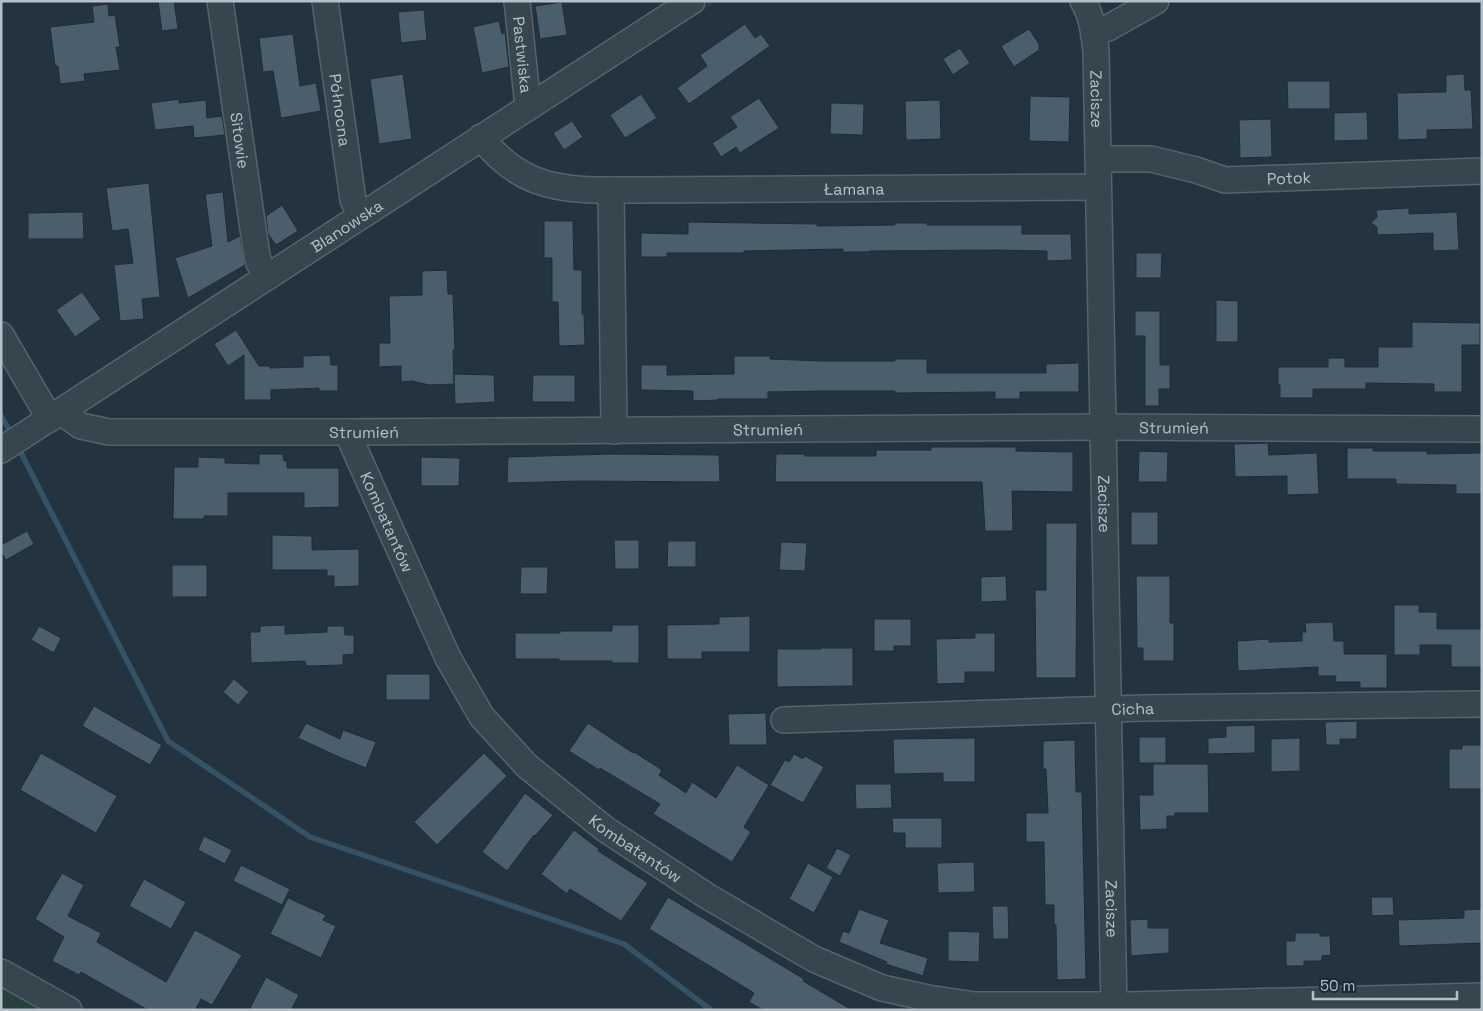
<svg xmlns="http://www.w3.org/2000/svg" width="1483" height="1011" font-family="'Space Grotesk',sans-serif">
<style>
.green{fill:#25403f}
.lines{fill:none;stroke-linecap:round;stroke-linejoin:round}
.stream{stroke:#355267;stroke-width:5.5}
.building{fill:#4b5e6b;stroke:#1e2c36}
.minor-casing{stroke:#55636d;stroke-width:28}
.minor{stroke:#37454f;stroke-width:25}
.labels{text-anchor:middle;dominant-baseline:central;stroke-width:4;stroke-linejoin:round;paint-order:stroke}
.street-label{font-size:16px;fill:#b3c0ca;stroke:#1c2a34}
</style>
<rect width="100%" height="100%" fill="#233340"/>
<g class="green">
<polygon points="710,1 718,1 684,24 682,20"/>
<polygon points="661,31 664,36 536,119 533,114"/>
<polygon points="475,153 483,154 438,183 436,183 435,180"/>
<polygon points="427,186 429,189 360,234 358,232"/>
<polygon points="345,237 349,241 204,334 209,327"/>
<polygon points="186,342 194,342 93,408 97,401"/>
<polygon points="1,985 45,1010 1,1010"/>
</g>
<g class="lines">
<g class="stream">
<polyline points="1,416 13,436"/>
<polyline points="18,447 168,741 310,837 624,944 711,1010"/>
</g>
</g>
<g class="building">
<polygon points="158,1 174,1 178,29 162,31"/>
<polygon points="562,2 567,35 540,39 535,6"/>
<polygon points="108,4 109,16 115,15 120,47 116,47 120,70 84,74 85,81 60,84 58,66 55,66 50,27 94,22 92,6"/>
<polygon points="424,10 427,40 401,43 398,12"/>
<polygon points="499,21 502,34 505,32 509,67 482,73 473,27"/>
<polygon points="745,24 755,38 761,34 770,46 689,104 677,88 707,66 700,55"/>
<polygon points="1029,29 1039,44 1039,50 1014,67 1001,46"/>
<polygon points="293,34 300,86 316,83 321,111 281,118 273,71 263,72 259,38"/>
<polygon points="960,48 970,63 953,75 943,59"/>
<polygon points="403,74 412,139 379,144 370,79"/>
<polygon points="1464,74 1465,90 1471,90 1473,129 1427,130 1427,139 1398,140 1397,93 1446,92 1446,75"/>
<polygon points="1287,81 1330,81 1330,109 1288,109"/>
<polygon points="641,94 657,118 625,138 610,115"/>
<polygon points="1030,96 1070,97 1069,142 1029,141"/>
<polygon points="759,98 779,128 740,153 736,147 721,157 712,143 737,127 730,117"/>
<polygon points="179,99 179,103 206,100 207,118 222,116 225,135 194,138 193,126 155,130 151,103"/>
<polygon points="940,100 941,139 906,140 905,101"/>
<polygon points="831,103 864,104 863,135 830,134"/>
<polygon points="1367,112 1368,140 1334,141 1334,113"/>
<polygon points="1271,119 1272,157 1240,158 1239,120"/>
<polygon points="572,121 583,137 564,150 553,133"/>
<polygon points="149,183 160,297 142,299 144,319 120,321 114,265 133,263 128,229 112,231 106,188"/>
<polygon points="223,192 228,242 240,236 245,265 188,298 175,258 212,246 205,194"/>
<polygon points="282,205 298,231 276,245 268,234 266,216"/>
<polygon points="1409,208 1409,214 1457,212 1459,250 1433,251 1433,233 1377,235 1377,227 1371,223 1377,217 1376,210"/>
<polygon points="83,212 84,239 28,239 28,213"/>
<polygon points="544,221 573,221 574,270 582,270 582,314 584,314 585,345 559,346 558,302 552,302 552,258 544,258"/>
<polygon points="688,222 817,224 817,226 895,225 895,223 927,223 927,225 1022,225 1022,234 1071,234 1072,260 1047,261 1047,251 994,250 869,251 869,252 843,252 843,249 744,251 744,253 667,253 667,257 641,257 641,233 688,234"/>
<polygon points="1136,253 1162,253 1161,278 1136,278"/>
<polygon points="447,270 448,294 453,294 455,350 453,350 454,384 429,385 412,381 401,382 401,366 379,367 379,343 390,343 389,296 422,295 422,271"/>
<polygon points="82,292 101,319 75,337 56,310"/>
<polygon points="1216,300 1238,301 1238,342 1216,342"/>
<polygon points="1135,311 1160,311 1160,365 1170,365 1170,389 1159,389 1159,406 1145,406 1145,336 1135,336"/>
<polygon points="1412,322 1480,323 1480,345 1462,345 1462,392 1434,392 1434,384 1366,383 1366,389 1313,389 1313,398 1280,398 1280,385 1278,385 1278,367 1328,367 1328,358 1345,358 1345,367 1378,367 1378,347 1412,347"/>
<polygon points="236,330 259,366 270,366 270,368 303,367 303,356 330,355 331,365 338,365 338,391 319,391 319,388 271,390 271,400 244,400 244,355 228,366 214,344"/>
<polygon points="734,356 770,356 770,359 822,361 895,361 895,359 927,359 927,373 1046,373 1046,364 1079,363 1079,392 1020,392 1020,399 995,399 995,392 895,393 895,391 822,391 768,392 768,399 718,399 718,400 693,401 693,391 641,390 641,365 667,365 667,375 734,374"/>
<polygon points="454,374 494,375 495,402 455,404"/>
<polygon points="533,375 575,375 575,402 532,402"/>
<polygon points="1268,443 1269,455 1317,453 1319,494 1287,495 1287,476 1235,477 1234,444"/>
<polygon points="931,447 1016,447 1016,451 1073,452 1073,492 1012,491 1013,531 985,531 982,482 775,482 776,454 805,454 805,456 876,456 876,450 931,450"/>
<polygon points="1347,448 1373,448 1373,451 1427,451 1427,454 1482,453 1482,494 1456,494 1456,485 1396,484 1396,479 1347,479"/>
<polygon points="1139,451 1168,452 1167,482 1138,482"/>
<polygon points="259,454 283,454 284,461 287,461 287,468 339,468 339,507 304,508 304,493 228,493 228,516 204,516 204,519 173,519 174,467 198,467 198,457 225,458 225,463 259,464"/>
<polygon points="610,454 719,455 720,482 580,481 507,483 508,457"/>
<polygon points="421,457 460,458 459,486 421,486"/>
<rect x="1131" y="512" width="27" height="33"/>
<polygon points="1046,523 1077,523 1076,678 1036,678 1035,590 1046,590"/>
<polygon points="27,531 34,544 6,560 1,552 1,545"/>
<polygon points="272,535 312,536 312,550 359,549 359,586 334,587 334,576 327,576 327,570 272,570"/>
<polygon points="614,540 639,540 639,569 615,569"/>
<polygon points="668,541 696,541 696,567 667,567"/>
<polygon points="781,542 807,543 805,571 779,570"/>
<rect x="172" y="565" width="35" height="32"/>
<polygon points="521,567 548,567 547,594 520,594"/>
<polygon points="1006,576 1007,601 981,602 981,577"/>
<polygon points="1136,576 1170,576 1170,623 1174,623 1174,661 1143,661 1143,648 1137,648"/>
<polygon points="1394,605 1419,605 1419,612 1437,612 1437,629 1482,629 1482,667 1451,667 1451,645 1420,645 1420,655 1394,655"/>
<polygon points="750,616 750,652 702,652 702,659 667,659 667,625 719,624 719,617"/>
<polygon points="874,619 911,619 911,646 894,646 894,651 874,651"/>
<polygon points="1333,622 1334,641 1344,641 1344,654 1387,654 1387,688 1360,688 1360,682 1335,682 1336,676 1318,676 1318,667 1238,671 1237,641 1269,639 1269,642 1302,641 1302,632 1306,632 1305,623"/>
<polygon points="285,625 285,634 327,632 327,626 344,626 345,635 354,635 354,654 343,655 343,665 306,666 305,661 251,663 250,632 260,632 260,626"/>
<polygon points="612,625 639,625 639,663 612,663 612,661 559,661 559,659 515,659 515,633 560,633 560,631 612,631"/>
<polygon points="39,626 61,638 54,653 31,640"/>
<polygon points="975,633 995,633 995,672 965,672 965,683 937,684 936,639 975,638"/>
<polygon points="821,648 853,648 853,686 777,687 777,649 821,649"/>
<rect x="386" y="674" width="44" height="26"/>
<polygon points="234,679 249,692 238,705 223,692"/>
<polygon points="94,706 162,745 150,765 82,726"/>
<polygon points="766,713 767,745 729,745 728,714"/>
<polygon points="1357,721 1357,739 1340,739 1340,745 1326,745 1325,722"/>
<polygon points="306,723 340,739 343,730 376,742 366,768 339,757 298,738"/>
<polygon points="588,723 633,753 634,752 662,770 659,775 686,793 692,782 716,798 737,765 769,785 744,827 751,832 732,862 653,814 660,804 600,768 599,770 569,751"/>
<polygon points="1255,725 1255,753 1208,754 1208,738 1226,737 1226,726"/>
<rect x="1139" y="737" width="27" height="26"/>
<polygon points="975,738 975,782 943,782 943,773 894,774 893,739"/>
<polygon points="1300,738 1300,771 1271,772 1271,739"/>
<polygon points="1075,740 1076,792 1082,792 1086,979 1057,980 1056,925 1054,925 1054,905 1045,905 1044,842 1026,842 1026,813 1048,813 1046,769 1043,769 1043,741"/>
<polygon points="1462,745 1482,745 1482,789 1449,789 1449,749 1462,749"/>
<polygon points="41,753 117,796 96,833 20,790"/>
<polygon points="484,753 507,776 437,845 414,822"/>
<polygon points="794,754 803,759 805,756 824,767 803,803 770,785 785,760 789,762"/>
<polygon points="1153,764 1208,764 1209,813 1175,813 1175,816 1167,816 1167,829 1140,830 1139,795 1153,795"/>
<polygon points="855,784 891,784 892,808 856,809"/>
<polygon points="525,793 553,815 535,836 534,835 507,871 482,852"/>
<polygon points="892,818 942,818 942,848 905,848 905,833 893,833"/>
<polygon points="574,830 599,849 598,851 648,883 621,921 570,889 567,894 541,874"/>
<polygon points="204,836 232,850 225,864 198,850"/>
<polygon points="837,848 851,855 840,876 826,868"/>
<polygon points="974,862 975,892 938,893 937,863"/>
<polygon points="808,863 833,877 814,913 789,899"/>
<polygon points="241,865 290,889 282,905 233,881"/>
<polygon points="62,873 84,885 68,916 101,933 97,942 166,982 195,930 242,955 212,1005 201,999 195,1010 148,1010 81,972 79,975 52,961 64,937 35,919"/>
<polygon points="144,879 186,902 171,929 129,906"/>
<polygon points="668,897 804,979 803,981 852,1010 763,1010 749,1002 754,993 649,929"/>
<polygon points="1371,897 1393,897 1394,915 1372,916"/>
<polygon points="288,898 326,915 323,920 336,926 321,958 270,934"/>
<polygon points="992,906 1008,906 1009,939 993,939"/>
<polygon points="859,909 889,920 880,943 928,958 923,976 886,964 887,962 839,942 843,931 849,933"/>
<polygon points="1482,909 1482,943 1399,946 1398,920 1464,918 1464,910"/>
<polygon points="1148,919 1148,928 1169,928 1169,953 1131,956 1130,920"/>
<polygon points="948,931 980,932 979,962 948,961"/>
<polygon points="1295,933 1320,933 1320,936 1330,936 1331,955 1322,956 1322,961 1304,961 1304,966 1286,966 1286,941 1295,941"/>
<polygon points="266,977 299,995 291,1010 249,1010"/>
</g>
<g class="lines">
<g class="minor-casing">
<g id="minor">
<path id="s1" d="M220,1L257,256L259,263L267,277"/>
<path id="s2" d="M325,1L353,200L361,216"/>
<path id="s3" d="M517,1L528,107"/>
<path id="s4" d="M1083,1C1092,16 1094,34 1096,51L1114,1010"/>
<polyline points="1094,32 1108,28 1156,1"/>
<path id="s5" d="M481,137C525,195 574,190 639,190L1098,187"/>
<path id="s6" d="M1098,159H1151L1196,170L1225,180L1482,171"/>
<polyline points="611,190 614,431"/>
<polyline points="1,335 50,419"/>
<path id="s7" d="M61,412L81,426L109,432H349L1103,427L1482,429"/>
<path id="s8" d="M349,432L351,441L448,658L482,717L527,766L605,829L707,896L814,959L882,988L928,998L975,1005H1128L1482,996"/>
<path id="s9" d="M1,450C232,302 461,150 692,1"/>
<path id="s10" d="M784,720L1143,708L1482,704"/>
<polyline points="1,972 69,1010"/>
</g>
</g>
<use href="#minor" class="minor"/>
</g>
<g class="labels">
<g class="street-label">
<text stroke="none"><textPath href="#s3" startOffset="54">Pastwiska</textPath></text>
<text stroke="none"><textPath href="#s4" startOffset="100">Zacisze</textPath></text>
<text stroke="none"><textPath href="#s2" startOffset="110">Północna</textPath></text>
<text stroke="none"><textPath href="#s1" startOffset="141">Sitowie</textPath></text>
<text stroke="none"><textPath href="#s6" startOffset="194">Potok</textPath></text>
<text stroke="none"><textPath href="#s5" startOffset="390">Łamana</textPath></text>
<text stroke="none"><textPath href="#s9" startOffset="412">Blanowska</textPath></text>
<text stroke="none"><textPath href="#s7" startOffset="1118">Strumień</textPath></text>
<text stroke="none"><textPath href="#s7" startOffset="712">Strumień</textPath></text>
<text stroke="none"><textPath href="#s7" startOffset="308">Strumień</textPath></text>
<text stroke="none"><textPath href="#s4" startOffset="505">Zacisze</textPath></text>
<text stroke="none"><textPath href="#s8" startOffset="98">Kombatantów</textPath></text>
<text stroke="none"><textPath href="#s10" startOffset="349">Cicha</textPath></text>
<text stroke="none"><textPath href="#s8" startOffset="518">Kombatantów</textPath></text>
<text stroke="none"><textPath href="#s4" startOffset="910">Zacisze</textPath></text>
</g>
</g>
<rect width="1483" height="1011" fill="none" stroke="#b3c0ca" stroke-width="5"/>
<path d="M1313 991v8h144v-8" fill="none" stroke="#b3c0ca" stroke-width="2.5"/>
<text x="1320" y="991" font-size="15" fill="#b3c0ca" stroke="#1c2a34" stroke-width="4" paint-order="stroke">50 m</text>
</svg>
